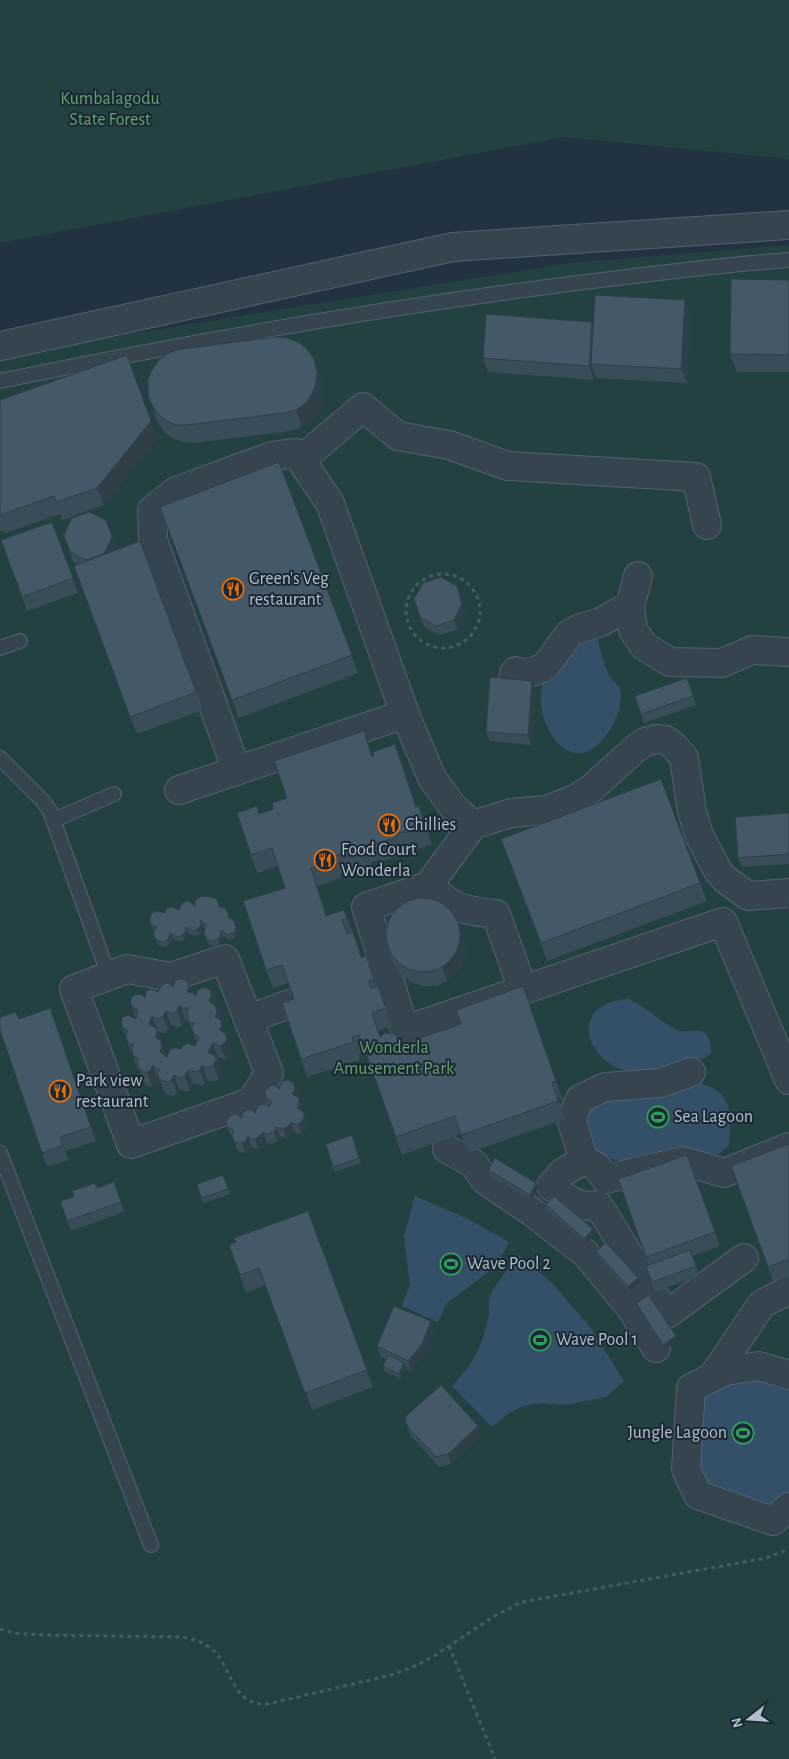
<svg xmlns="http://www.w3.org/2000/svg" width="789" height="1759" font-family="'Alegreya Sans',sans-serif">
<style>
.green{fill:#244141}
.water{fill:#345069}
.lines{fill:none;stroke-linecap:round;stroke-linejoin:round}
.lane-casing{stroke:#54616e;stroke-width:16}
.street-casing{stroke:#54616e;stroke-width:30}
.path{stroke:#425d5e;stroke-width:3;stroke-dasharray:4 4;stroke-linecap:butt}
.lane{stroke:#364450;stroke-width:14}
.street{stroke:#364450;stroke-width:28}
.wall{fill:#3b4c59;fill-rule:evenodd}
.shaded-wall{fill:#303e48}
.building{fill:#455867;stroke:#303e48;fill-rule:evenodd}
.labels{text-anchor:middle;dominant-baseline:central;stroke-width:4;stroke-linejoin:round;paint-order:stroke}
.park-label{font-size:18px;fill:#679e6e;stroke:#1b2935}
.poi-label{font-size:18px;fill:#b2becb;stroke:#1b2935;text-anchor:start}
</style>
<rect width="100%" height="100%" fill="#223240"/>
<g class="green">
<polygon points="0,0 789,0 789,159 564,137 0,243"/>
<polygon points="789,245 789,1759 0,1759 0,358 91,340 570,263"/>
</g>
<g class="water">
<path d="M595,629C599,643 602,660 608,673C612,682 621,684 621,695C622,716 598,761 572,752C545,742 534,700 545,676C548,668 586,637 595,629Z"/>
<path d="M628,999C648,1007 659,1022 677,1030C685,1034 696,1028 704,1032C710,1036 711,1047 711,1053C701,1063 688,1060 675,1063C664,1065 653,1073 642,1073C589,1074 561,1004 628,999Z"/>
<path d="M690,1082C733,1086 732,1112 729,1146L716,1156L697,1155L625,1161L606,1158L593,1148L584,1124L589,1110L599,1101Z"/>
<polygon points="415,1196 468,1219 509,1242 500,1259 487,1273 447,1303 438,1322 402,1306 410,1285 404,1236"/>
<path d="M519,1255L553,1284L590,1327L624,1381L606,1397L565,1405L542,1403L523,1406L509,1413L492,1427L452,1386C474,1362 481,1350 488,1319C490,1313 488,1306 489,1300C493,1285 510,1267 519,1255Z"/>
<polygon points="728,1377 789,1382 789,1498 762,1510 718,1497 697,1477 701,1399"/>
</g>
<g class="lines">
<g class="lane-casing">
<g id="lane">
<path d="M0,381C188,342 379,308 570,284C643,275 715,265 789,260"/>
<polyline points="0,648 20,641"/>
<polyline points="0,758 42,800 50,811 109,976"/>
<polyline points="54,820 114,794"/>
<polyline points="0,1153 151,1545"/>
</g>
</g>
<g class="street-casing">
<g id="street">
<polyline points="0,346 453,247 789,225"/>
<polyline points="301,460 363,407 398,436 449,445 508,466 696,477 707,525"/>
<polyline points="638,576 630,607 633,630 644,646 670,662 722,663 752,650 789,652"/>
<polyline points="511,688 514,673 516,671 526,674 545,667 569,634 578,629 601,622 618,612 630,607"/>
<polyline points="237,771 153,540 152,510 176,491 272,456 296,453 330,503 405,714 432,778 454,808 473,825"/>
<polyline points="179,790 405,714"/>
<polyline points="428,886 473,825 511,813 546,810 575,799 592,788 636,748 645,742 656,739 666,740 674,746 684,758 692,811 699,835 718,871 726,880 748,896 789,893"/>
<polygon points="225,959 269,1073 251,1102 131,1144 74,989 127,969 171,977"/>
<path d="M523,990L496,914C461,910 456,909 428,886L366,907L405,1030L723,922L789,1080"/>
<polyline points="248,1019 295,1002"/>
<polyline points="447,1149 474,1164 485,1180 532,1212 586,1254 630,1307 656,1348"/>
<path d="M584,1160L562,1173L551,1186C566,1198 578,1209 598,1205C622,1241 641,1280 667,1314L744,1258"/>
<polyline points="606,1179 597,1167 584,1160 571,1119 580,1099 605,1087 661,1083 691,1072"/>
<polyline points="606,1179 683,1161 724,1173 789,1147"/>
<polyline points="789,1375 759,1366 725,1371 691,1388 686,1469 698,1495 773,1521 789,1507"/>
<polyline points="713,1376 762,1304 789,1290"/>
</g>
</g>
<g class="path">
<circle cx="443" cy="611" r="37"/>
<path d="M0,1629L14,1633L42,1635L181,1637C194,1639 207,1643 216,1653C234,1675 234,1706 268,1704L391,1675L413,1667L434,1656L496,1615L522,1602L766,1558L789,1549"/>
<polyline points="449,1646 495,1759"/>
</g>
<use href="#lane" class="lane"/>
<use href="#street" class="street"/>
</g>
<g class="wall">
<polygon points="789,280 789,372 737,372 730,354"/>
<polygon points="685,300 690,314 687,383 596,378 594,372 594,380 488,372 483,358"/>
<polygon points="314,359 320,376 323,389 323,401 319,412 312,421 302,427 291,431 194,443 183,442 172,438 164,432 158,423 152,405"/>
<polygon points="0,400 157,439 104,505 63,520 60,514 6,533 0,530"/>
<polygon points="279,462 358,673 239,718 160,507"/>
<polygon points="106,520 116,547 113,551 140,541 203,710 137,734 74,566 78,564 73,562 64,535"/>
<polygon points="52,522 78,593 27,611 1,540"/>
<polygon points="457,586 466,613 457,630 440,635 424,627 414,599"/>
<polygon points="687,678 696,705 644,723 635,696"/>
<polygon points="535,691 531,745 490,741 486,732"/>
<polygon points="373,757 402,762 416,807 419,806 432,844 412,851 411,848 402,852 403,854 381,862 380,860 371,862 373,867 350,874 349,871 340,874 341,878 317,886 327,916 344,910 362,957 366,956 377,986 385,1004 392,1026 378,1030 380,1036 401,1042 402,1044 461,1024 523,986 562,1099 558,1100 565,1119 468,1153 461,1134 402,1155 371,1067 370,1067 365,1052 359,1054 360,1060 307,1077 301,1059 294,999 288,983 273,988 266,970 285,888 278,866 257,873 251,855 260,814 273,809 287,798"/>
<polygon points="661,779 707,901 547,961 501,839"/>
<polygon points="789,813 789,864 742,867 738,858"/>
<polygon points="195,907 220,908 230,918 237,928 237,934 235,938 230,940 222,935 223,939 219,944 214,946 209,944 206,939 204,934 205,929 202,925 202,930 200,934 194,936 187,932 188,936 184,940 179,942 174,940 172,937 172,941 169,945 164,947 159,946 156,941 154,936 154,931 152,927 150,922 164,913"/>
<polygon points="463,936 465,946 465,956 461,966 455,974 447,981 436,986 423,986 411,982 401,975 394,965 389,951"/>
<path d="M173,987L191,993L196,996L216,1007L226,1034L232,1053L230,1057L226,1060L218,1057L217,1060L221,1074L219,1079L215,1081H209L207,1079L205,1084L201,1086L193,1084L190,1090L186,1092L179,1089L177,1094L173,1096L168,1095L164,1092L160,1081L158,1079L156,1084L152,1086H147L144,1082L139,1070H138L122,1027L136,1019L132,1006L145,998L158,992ZM185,1019L187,1022H189L197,1043L195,1046L180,1050L167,1057L166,1056L157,1030L159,1032L164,1033L168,1030L171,1025L178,1028L182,1025Z"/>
<polygon points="50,1008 96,1141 65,1151 68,1160 47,1167 42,1153 19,1019"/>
<polygon points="298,1094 303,1112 307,1122 308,1127 306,1131 302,1134 296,1133 294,1131 292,1136 287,1139 280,1136 278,1141 273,1144 268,1143 266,1141 264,1146 259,1149 253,1148 251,1146 250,1150 245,1153 240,1152 237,1149 233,1137 231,1136 227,1127 241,1118 269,1107 266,1097"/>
<polygon points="352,1135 361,1163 335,1172 326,1144"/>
<polygon points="789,1144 789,1275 773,1281 731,1166"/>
<polygon points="687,1155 720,1246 693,1256 699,1276 655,1292 646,1266 649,1265 618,1179"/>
<polygon points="488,1170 536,1183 538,1188 531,1200 489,1175"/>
<polygon points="223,1175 230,1194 203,1203 197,1184"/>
<polygon points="114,1182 124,1212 71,1231 60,1201"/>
<polygon points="546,1205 595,1234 586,1244 547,1210"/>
<polygon points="308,1211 373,1387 312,1410 266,1285 246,1293 229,1245"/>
<polygon points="596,1251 640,1283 629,1292 598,1256"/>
<polygon points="636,1303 678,1341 665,1350 638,1308"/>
<polygon points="431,1321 435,1331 426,1353 412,1371 406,1368 401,1379 384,1371 383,1366 386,1359 380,1356 377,1346"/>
<polygon points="407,1426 478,1426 481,1435 451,1464 439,1467 411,1436"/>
</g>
<g class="shaded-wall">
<polygon points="685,300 690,314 687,383 681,369"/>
<polygon points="592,322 597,336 591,364 594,372 594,380 589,366"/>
<polygon points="127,355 157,439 104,505 97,488"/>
<polygon points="314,359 320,376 323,389 323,401 319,412 312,421 302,427 296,410"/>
<polygon points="112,537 116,547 107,564 104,554"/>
<polygon points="457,586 466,613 457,630 454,620"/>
<polygon points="532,681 535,691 531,745 528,735"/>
<polygon points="395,744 402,762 422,825"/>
<polygon points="311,868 333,934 326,916"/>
<polygon points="201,920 202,925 202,930 200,934 198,929"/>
<polygon points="458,922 463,936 465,946 465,956 461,966 455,974 447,981 442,967"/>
<polygon points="235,923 237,928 237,934 235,938 233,933"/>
<polygon points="185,927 187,932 188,936 184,940 182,935"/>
<polygon points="221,930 223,939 219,944 218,939"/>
<polygon points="170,932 172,941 169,945 167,940"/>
<polygon points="188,983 193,997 187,992"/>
<polygon points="378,986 385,1004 392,1026 386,1008"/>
<polygon points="211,991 216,1005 216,1010 209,1001"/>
<polygon points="180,1005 185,1019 182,1025 177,1011"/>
<polygon points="216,1007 226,1034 232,1053 230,1057 226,1060 220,1046 215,1017"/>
<polygon points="166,1011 171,1025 168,1030 163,1016"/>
<polygon points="152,1016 161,1042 168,1061 160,1052 149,1024"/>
<polygon points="213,1043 218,1057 217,1060 221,1074 219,1079 208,1052"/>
<polygon points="153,1065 158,1079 156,1084 152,1086 147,1072"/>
<polygon points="202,1065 207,1079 205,1084 200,1070"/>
<polygon points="188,1070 193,1084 190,1090 185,1076"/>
<polygon points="174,1075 179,1089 177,1094 172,1080"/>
<polygon points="294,1084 298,1094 299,1099 292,1094"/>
<polygon points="299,1098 302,1108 303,1113 297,1108"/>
<polygon points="304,1112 308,1127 306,1131 302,1134 298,1124"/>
<polygon points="291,1122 294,1131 292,1136 287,1139 283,1129"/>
<polygon points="276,1127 280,1136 278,1141 274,1132"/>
<polygon points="263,1132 266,1141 264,1146 259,1149 255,1139"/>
<polygon points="248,1136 251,1146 250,1150 245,1153 242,1143"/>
<polygon points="536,1183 538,1188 531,1200 530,1195"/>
<polygon points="593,1229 595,1234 586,1244 584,1239"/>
<polygon points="638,1278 640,1283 629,1292 628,1287"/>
<polygon points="431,1321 435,1331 426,1353 412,1371 408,1361"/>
<polygon points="676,1336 678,1341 665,1350 663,1345"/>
<polygon points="404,1363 406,1368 401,1379 399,1374"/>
<polygon points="478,1426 481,1435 451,1464 448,1454"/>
</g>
<g class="building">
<polygon points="731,279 789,280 789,355 730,354"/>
<polygon points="595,295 685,300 681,369 591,364"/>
<polygon points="486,314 592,322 589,366 483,358"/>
<polygon points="275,337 287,338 298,342 307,349 314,359 317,372 316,383 312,394 306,403 296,410 285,413 187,425 176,425 166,421 158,414 152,405 148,395 148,379 153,368 160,359 170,352 181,349"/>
<polygon points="127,355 151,421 97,488 56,502 54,496 0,515 0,400"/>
<polygon points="279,462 352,655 232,700 160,507"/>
<polygon points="89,512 106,520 112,537 104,554 86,560 70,552 64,535 72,518"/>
<polygon points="52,522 73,578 22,597 1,540"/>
<polygon points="140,541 196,692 130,717 74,566"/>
<polygon points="441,577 457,586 462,604 454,620 436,626 420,617 414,599 423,583"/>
<polygon points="490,677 532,681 528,735 486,732"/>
<polygon points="687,678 693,696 641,714 635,696"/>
<polygon points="364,731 372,757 374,756 373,752 395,744 416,807 419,806 425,827 405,833 405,831 395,834 397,837 375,844 374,842 365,845 366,849 344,856 343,853 334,856 335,861 311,868 326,916 344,910 347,918 342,920 347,934 353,932 361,957 366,956 367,958 374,980 369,981 371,988 378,986 386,1008 372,1013 380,1037 385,1033 395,1034 401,1042 400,1045 461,1024 456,1010 523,986 556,1081 552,1082 558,1101 461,1135 455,1116 396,1137 367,1056 371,1055 368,1048 364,1049 359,1035 352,1037 354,1042 301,1059 282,1003 294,999 282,965 266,970 243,901 285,888 272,848 251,855 237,813 257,806 259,814 273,809 272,803 287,798 274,761"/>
<polygon points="661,779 700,883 541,943 501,839"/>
<polygon points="789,813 789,854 738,858 735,817"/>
<polygon points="203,896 215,898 219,903 219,907 225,908 228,913 228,917 232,919 235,923 236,929 233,933 228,935 221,930 221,934 218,939 213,941 208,939 204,934 205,929 207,925 203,924 201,920 201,925 198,929 193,931 185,927 186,931 182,935 178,937 172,935 170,932 170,936 167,940 162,942 157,941 154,936 154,931 157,927 153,926 150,922 150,917 153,912 158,911 164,913 167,908 172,907 179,910 182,903 187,901 192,903 195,907 195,902 197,898"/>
<circle cx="423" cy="935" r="37"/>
<polygon points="789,901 789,914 788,902"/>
<path d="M179,979H184L188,983L189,987L187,992L193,993L196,996L197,990L202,988H207L211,991V996L209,1001L216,1007L217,1012L215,1017L221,1020L222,1025L220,1030L226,1034L227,1039L225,1043L220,1046L213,1043L208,1052L215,1056L216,1060L214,1065L210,1067H204L202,1065L200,1070L195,1072L188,1070L185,1076L181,1078L174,1075L172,1080L168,1082L163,1081L159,1078L158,1073L160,1069H157L153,1065L151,1070L147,1072H142L139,1068L137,1063L139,1059L133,1056L132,1049L134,1044H131L127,1041L126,1035L128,1031L122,1027L121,1022L123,1017L128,1015L136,1019L138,1010L132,1006L130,1001L132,997L137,994L142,995L145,998L146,991L151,989L158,992L161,986L165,983L170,984L173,987L175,981ZM180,1005L182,1008H188L187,1012L188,1020L191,1023H194L192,1028L193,1033L199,1037L195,1046L188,1043L183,1046L180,1050L178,1048H173L169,1051L167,1057L160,1052L162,1047L161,1041L155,1037L157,1032L156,1028L149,1024L152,1016L154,1018L159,1019L163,1016L166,1011L173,1014L177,1011Z"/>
<polygon points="50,1008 91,1127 60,1137 63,1146 42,1153 0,1030 0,1017 16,1012 19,1019"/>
<polygon points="285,1080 290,1081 294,1084 295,1089 292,1094 299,1098 299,1104 297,1108 304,1112 304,1117 302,1122 298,1124 293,1124 291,1122 289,1126 283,1129 276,1127 274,1132 269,1134 265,1134 263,1132 260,1136 255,1139 250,1139 248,1136 246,1141 242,1143 236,1143 233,1139 232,1134 234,1130 227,1127 226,1122 229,1117 233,1114 238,1115 241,1118 243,1112 247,1110 252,1110 255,1113 257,1107 261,1104 267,1105 269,1107 272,1101 269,1101 266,1097 265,1092 267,1088 271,1085 276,1086 279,1089 281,1083"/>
<polygon points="352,1135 359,1158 333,1167 326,1144"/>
<polygon points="789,1144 789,1259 768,1267 731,1166"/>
<polygon points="687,1155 715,1232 646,1257 618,1179"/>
<polygon points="495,1158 536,1183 530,1195 488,1170"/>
<polygon points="223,1175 228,1189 201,1198 197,1184"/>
<polygon points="114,1182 121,1202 67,1221 60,1201 74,1197 72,1191 95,1183 97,1188"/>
<polygon points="554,1196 593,1229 584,1239 546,1205"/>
<polygon points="308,1211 367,1370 305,1393 259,1268 240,1275 229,1245 236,1242 234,1238"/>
<polygon points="606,1242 638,1278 628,1287 596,1251"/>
<polygon points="690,1250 696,1266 652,1282 646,1266"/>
<polygon points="649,1295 676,1336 663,1345 636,1303"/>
<polygon points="394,1306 431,1321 422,1344 408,1361 377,1346"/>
<polygon points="388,1355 404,1363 399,1374 383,1366"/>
<polygon points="441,1385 478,1426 448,1454 436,1457 407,1426 405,1417"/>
</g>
<defs>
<g id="restaurant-ring" transform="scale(1.125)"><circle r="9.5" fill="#1b2935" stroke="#e8710a" stroke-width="1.5"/><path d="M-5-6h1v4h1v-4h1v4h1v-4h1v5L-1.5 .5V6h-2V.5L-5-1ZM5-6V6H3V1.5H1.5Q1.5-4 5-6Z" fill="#e8710a"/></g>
<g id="stadium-ring" transform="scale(1.125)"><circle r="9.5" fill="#1b2935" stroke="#2e9e5b" stroke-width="1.5"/><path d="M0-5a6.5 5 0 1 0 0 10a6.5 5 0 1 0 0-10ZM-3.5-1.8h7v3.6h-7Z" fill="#2e9e5b"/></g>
</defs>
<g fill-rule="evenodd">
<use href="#restaurant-ring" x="233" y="589"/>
<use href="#restaurant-ring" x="389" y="825"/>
<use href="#restaurant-ring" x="325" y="860"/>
<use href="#restaurant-ring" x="60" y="1091"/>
<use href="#stadium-ring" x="658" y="1117"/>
<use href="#stadium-ring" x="451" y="1264"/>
<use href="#stadium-ring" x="540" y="1340"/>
<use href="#stadium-ring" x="743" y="1433"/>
</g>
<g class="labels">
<g class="park-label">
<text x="110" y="99">Kumbalagodu<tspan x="110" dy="21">State Forest</tspan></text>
<text x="394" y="1048">Wonderla<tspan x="394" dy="21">Amusement Park</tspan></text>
</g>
<g class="poi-label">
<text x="249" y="579">Green's Veg<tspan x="249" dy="21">restaurant</tspan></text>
<text x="405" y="825">Chillies</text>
<text x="341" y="850">Food Court<tspan x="341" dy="21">Wonderla</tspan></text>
<text x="76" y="1081">Park view<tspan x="76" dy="21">restaurant</tspan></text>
<text x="674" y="1117">Sea Lagoon</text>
<text x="467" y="1264">Wave Pool 2</text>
<text x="556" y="1340">Wave Pool 1</text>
<text x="727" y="1433" text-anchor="end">Jungle Lagoon</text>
</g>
</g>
<g transform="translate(749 1719) rotate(253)" stroke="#1b2935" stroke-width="4" paint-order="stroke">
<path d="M0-4L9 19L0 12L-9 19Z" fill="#b2becb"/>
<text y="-8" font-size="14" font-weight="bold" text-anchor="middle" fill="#b2becb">N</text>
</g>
</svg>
